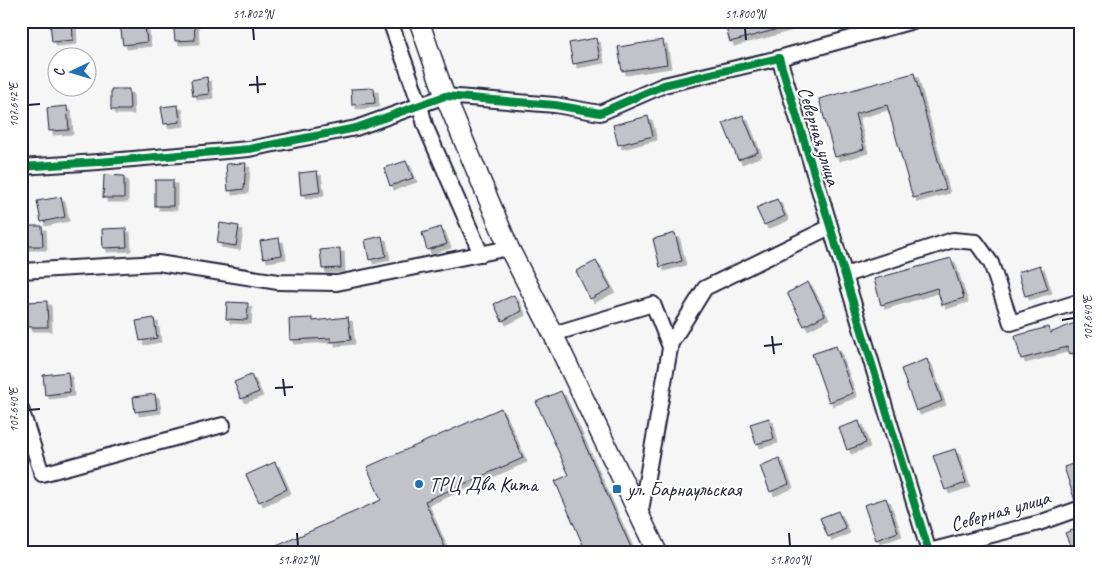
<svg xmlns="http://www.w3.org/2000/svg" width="1102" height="573" font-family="Caveat,sans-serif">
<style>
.building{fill:#c2c2c9;stroke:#22223b;filter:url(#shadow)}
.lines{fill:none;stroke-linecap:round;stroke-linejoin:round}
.street-casing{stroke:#22223b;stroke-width:18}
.secondary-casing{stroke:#22223b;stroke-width:22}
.street{stroke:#fff;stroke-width:14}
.secondary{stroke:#fff;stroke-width:19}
.cycleway-casing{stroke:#fff;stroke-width:11}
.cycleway{stroke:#00873e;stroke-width:8}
.ticks{fill:none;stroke:#22223b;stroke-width:2}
.poi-dot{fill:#1f6fb2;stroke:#fff;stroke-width:2}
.labels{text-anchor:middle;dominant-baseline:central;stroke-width:4;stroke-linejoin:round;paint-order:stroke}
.street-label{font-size:20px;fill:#22223b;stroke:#fff}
.poi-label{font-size:20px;fill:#22223b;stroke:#fff;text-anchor:start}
.neatline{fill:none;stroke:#22223b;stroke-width:2}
.ticks-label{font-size:12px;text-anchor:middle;fill:#22223b}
</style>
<defs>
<filter id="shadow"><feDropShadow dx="4" dy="4" stdDeviation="0" flood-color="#0004"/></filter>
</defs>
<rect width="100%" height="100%" fill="#f6f6f7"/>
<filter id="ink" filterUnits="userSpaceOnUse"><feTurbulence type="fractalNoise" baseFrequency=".02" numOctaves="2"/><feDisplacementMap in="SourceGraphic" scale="10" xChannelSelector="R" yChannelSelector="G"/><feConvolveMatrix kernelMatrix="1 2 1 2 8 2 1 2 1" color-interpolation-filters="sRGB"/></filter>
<g filter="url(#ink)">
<g class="building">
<polygon points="72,21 73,40 52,42 50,22"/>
<polygon points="144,21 147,42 123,45 120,24"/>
<polygon points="173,21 194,21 195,40 175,41"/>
<polygon points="724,21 792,21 793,25 730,42"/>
<polygon points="596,38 600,59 573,64 569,43"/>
<polygon points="663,40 667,64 622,71 618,47"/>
<polygon points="914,73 946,189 913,198 887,105 855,114 864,149 835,157 819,99"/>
<polygon points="207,77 209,94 193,96 191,80"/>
<polygon points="374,88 375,103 352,105 351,89"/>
<polygon points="111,89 129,89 130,110 111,110"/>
<polygon points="178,105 180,122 164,124 161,107"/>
<polygon points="67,106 69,130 49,131 47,108"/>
<polygon points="743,115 758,152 738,160 723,123"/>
<polygon points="648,116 653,136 618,145 613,125"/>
<polygon points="406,161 413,178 390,186 384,168"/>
<polygon points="246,163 244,189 228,191 226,164"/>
<polygon points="317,171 320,192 301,195 299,173"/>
<polygon points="104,175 124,176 124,198 103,198"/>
<rect x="155" y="180" width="18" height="26"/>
<polygon points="61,197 65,217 41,222 37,201"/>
<polygon points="777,199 785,216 764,225 756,208"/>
<polygon points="220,223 239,226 236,246 217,243"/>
<polygon points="25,226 42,226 43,246 25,246"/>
<polygon points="441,227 447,244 427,250 422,233"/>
<polygon points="126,228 127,247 103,248 102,229"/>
<polygon points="675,233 682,261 660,267 653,239"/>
<polygon points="382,236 386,256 369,260 365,240"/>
<polygon points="279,238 282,255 263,258 260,241"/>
<polygon points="340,248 341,268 322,269 320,250"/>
<polygon points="951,258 964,298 942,305 937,288 881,305 874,279"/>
<polygon points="596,261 611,288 590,299 576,271"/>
<polygon points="1040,265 1048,289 1025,296 1018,272"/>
<polygon points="808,282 825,315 804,326 787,293"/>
<polygon points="514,295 522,311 502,321 494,304"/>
<polygon points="47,301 48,327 28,327 27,302"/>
<polygon points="227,302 248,303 247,320 226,319"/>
<polygon points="348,317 351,340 331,342 331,338 290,340 289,319 313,318 313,321"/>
<polygon points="154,318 157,338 140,341 136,321"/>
<polygon points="1077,322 1081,332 1081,350 1070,354 1067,347 1021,359 1015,336 1048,327 1050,333"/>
<polygon points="836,346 853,393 829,402 812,354"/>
<polygon points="927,359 942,401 916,411 901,369"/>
<polygon points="68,372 70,392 45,395 43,375"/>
<polygon points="251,375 259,392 241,399 234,382"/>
<polygon points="561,391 633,552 586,552 555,481 569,475 536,402"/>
<polygon points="155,394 157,409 135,412 133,397"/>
<polygon points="501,408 523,458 425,501 447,552 263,552 381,500 367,467"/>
<polygon points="769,418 774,439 756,444 750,424"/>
<polygon points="859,421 866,443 847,450 839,428"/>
<polygon points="955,449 966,483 945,490 933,456"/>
<polygon points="779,458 789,484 770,492 760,466"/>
<polygon points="1081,461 1081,499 1075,501 1064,467"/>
<polygon points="275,462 287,489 259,502 246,475"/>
<polygon points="886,498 898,532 876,540 864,505"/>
<polygon points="838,511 846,529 828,537 820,518"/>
<polygon points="1081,527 1081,552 1073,552 1065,533"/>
</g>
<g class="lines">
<g class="street-casing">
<g id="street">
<polyline points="390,21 420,105 425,125 481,254"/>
<polyline points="779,58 913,21"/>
<polyline points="21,167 98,162 249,149 356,128 445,96 555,105 600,113 664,85 779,58 929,552"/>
<polyline points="21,271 158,263 278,282 337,283 509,248"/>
<polyline points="845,275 953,240 976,242 991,263 1011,323 1081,301"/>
<polyline points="553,334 653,304 670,347"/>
<polyline points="21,409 42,474 223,425"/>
<polyline points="640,516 671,343 705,288 830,227"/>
<polyline points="929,551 1039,523 1081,508"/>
</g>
</g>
<g class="secondary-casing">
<polyline id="secondary" points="419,21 445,96 509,248 553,334 657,552"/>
</g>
<use href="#street" class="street"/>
<use href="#secondary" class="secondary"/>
<g class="cycleway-casing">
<polyline id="cycleway" points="21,167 98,162 249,149 356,128 445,96 555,105 600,113 664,85 779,58 929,552"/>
</g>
<use href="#cycleway" class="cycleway"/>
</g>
</g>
<path class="ticks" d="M253,28L254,40M745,28L746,40M257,76L258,93M249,85L266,84M28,105L40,104M1062,320L1074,318M772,336L774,354M764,346L782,344M283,379L285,396M275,388L293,387M28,410L40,409M297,533L298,546M789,533L790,546"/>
<g class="poi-dot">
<circle cx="419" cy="484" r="5"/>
<rect x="612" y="484" width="10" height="10" rx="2.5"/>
</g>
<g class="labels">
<g class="street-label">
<text transform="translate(819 136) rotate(73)">Северная улица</text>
<text transform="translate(1000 511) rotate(-16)">Северная улица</text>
</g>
<g class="poi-label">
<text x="429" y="484">ТРЦ Два Кита</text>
<text x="627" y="489">ул. Барнаульская</text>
</g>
</g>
<rect width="1102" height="573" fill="none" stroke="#fff" stroke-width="55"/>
<g transform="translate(72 72) rotate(265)"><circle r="24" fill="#ffffff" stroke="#a7a7b1"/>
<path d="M0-4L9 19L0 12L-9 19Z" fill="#1f6fb2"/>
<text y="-8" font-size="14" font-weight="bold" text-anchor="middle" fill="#22223b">С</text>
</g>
<rect x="28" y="28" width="1046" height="518" class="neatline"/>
<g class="ticks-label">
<text x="253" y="18">51.802°N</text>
<text x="745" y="18">51.800°N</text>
<text transform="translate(14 105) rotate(-90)" y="4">107.642°E</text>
<text transform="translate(1088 318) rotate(-90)" y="4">107.640°E</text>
<text transform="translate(14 410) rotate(-90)" y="4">107.640°E</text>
<text x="298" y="564">51.802°N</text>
<text x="790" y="564">51.800°N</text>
</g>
</svg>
